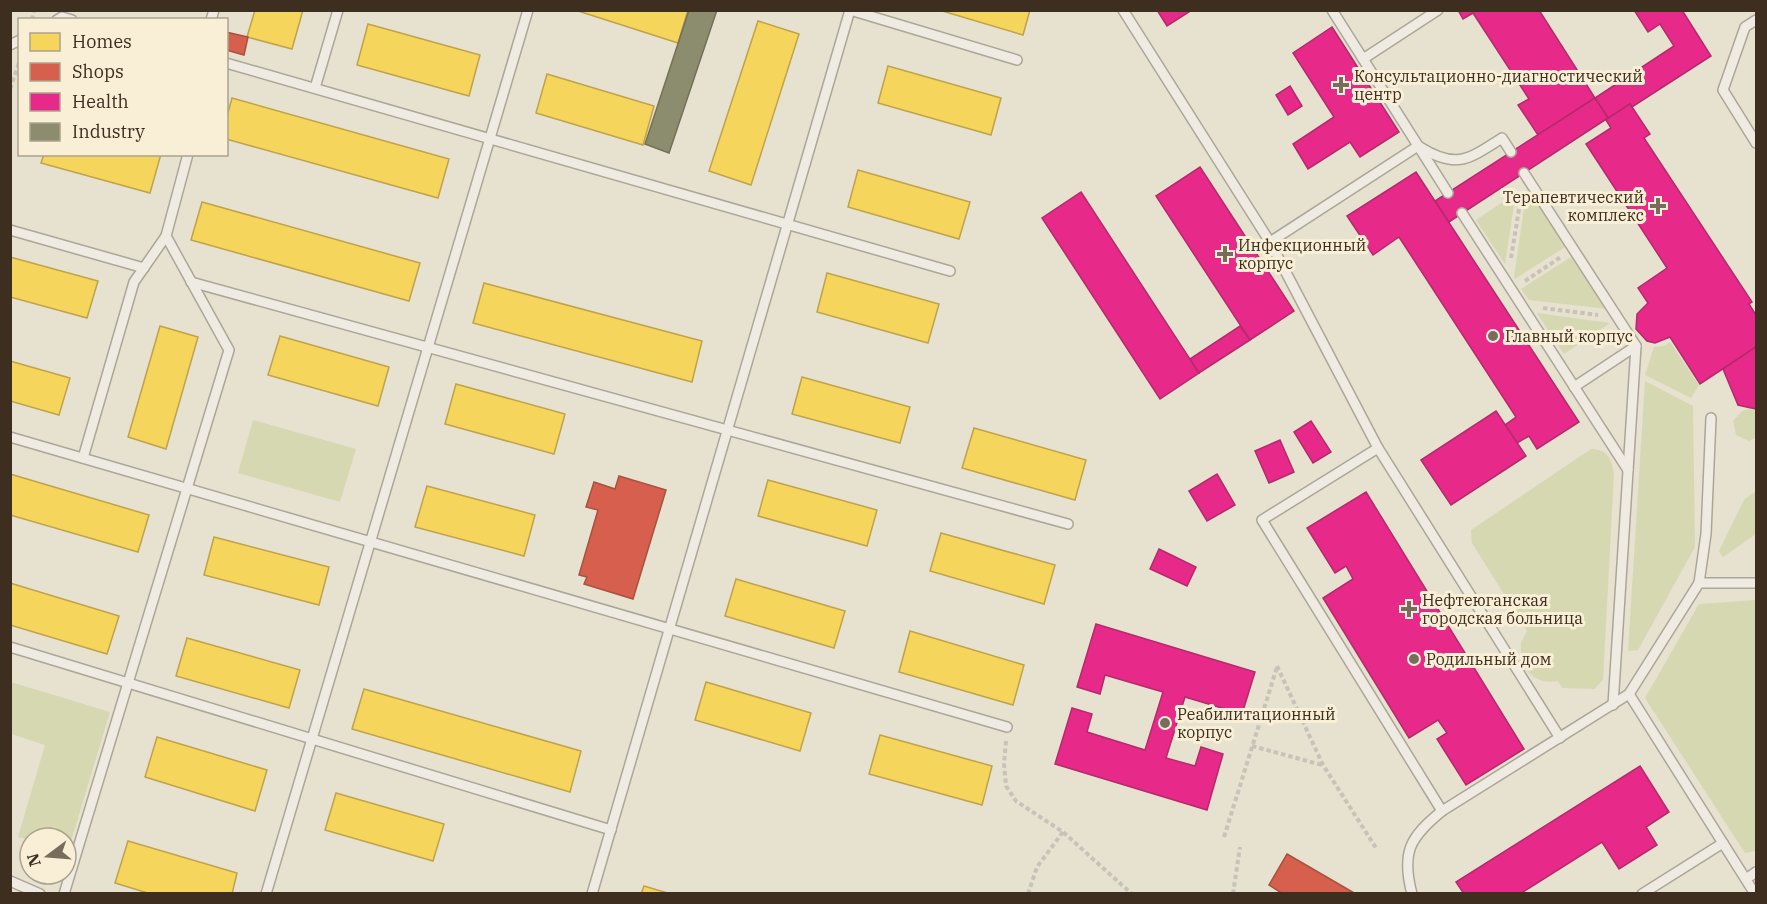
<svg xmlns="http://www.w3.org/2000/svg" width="1767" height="904" font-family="'IBM Plex Serif',serif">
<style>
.green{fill:#d6d8b2}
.homes{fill:#f6d55c;stroke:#bea34a;stroke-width:1.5}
.shops{fill:#d6604d;stroke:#a8513f;stroke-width:1.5}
.health{fill:#e7298a;stroke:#b42a6a;stroke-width:1.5}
.industry{fill:#8c8c6e;stroke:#747056;stroke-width:1.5}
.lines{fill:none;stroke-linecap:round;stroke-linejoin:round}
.service-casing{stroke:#aca698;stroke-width:12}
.path{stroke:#c8c2b8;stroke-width:4;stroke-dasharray:4.5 3;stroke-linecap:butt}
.service{stroke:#efebe2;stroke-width:9}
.poi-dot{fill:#786d5d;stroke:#f8efd6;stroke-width:2}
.labels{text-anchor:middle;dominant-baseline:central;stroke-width:6;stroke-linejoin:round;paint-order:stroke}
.poi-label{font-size:16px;fill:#3d2e1f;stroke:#f8efd6;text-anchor:start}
</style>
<rect width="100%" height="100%" fill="#e7e1d0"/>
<g class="green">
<polygon points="1527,188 1565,247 1515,279 1514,277"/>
<polygon points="1516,193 1505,264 1476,220"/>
<polygon points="1571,257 1607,309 1529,300 1521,289"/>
<polygon points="1537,313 1610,323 1564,354"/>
<polygon points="1670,342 1699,385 1691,398 1645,375 1654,347 1664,346"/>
<polygon points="1645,381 1693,406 1695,547 1638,650 1628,651"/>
<polygon points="1749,409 1756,411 1756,438 1749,441 1736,435 1733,421 1742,411"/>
<polygon points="253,420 356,449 340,502 238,473"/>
<path d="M1591,449C1607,449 1611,458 1614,473L1603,680L1594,689L1562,688L1558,681C1541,684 1530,677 1521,663V642L1527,631L1472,543L1471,530Z"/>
<polygon points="1756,491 1756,534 1723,557 1719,551 1744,500"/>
<polygon points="1756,600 1756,851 1745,853 1645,698 1699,604"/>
<polygon points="11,682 110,712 68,851 66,838 30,838 30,840 18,837 45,745 11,734"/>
</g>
<g class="homes">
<polygon points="255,10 303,10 292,49 247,37"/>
<polygon points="575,10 688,10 678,43"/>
<polygon points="939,10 1030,10 1023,35"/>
<polygon points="758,21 799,34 751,185 709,171"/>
<polygon points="368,24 480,55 469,96 357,65"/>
<polygon points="888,66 1001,98 991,135 878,103"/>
<polygon points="547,74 654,106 643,145 536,113"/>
<polygon points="232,98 449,159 438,198 226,139 226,120"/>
<polygon points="44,154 161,154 150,193 41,163"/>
<polygon points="858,170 970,202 959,239 848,207"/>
<polygon points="202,202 420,263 409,301 191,240"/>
<polygon points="10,257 98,281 87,318 10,297"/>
<polygon points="827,273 939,304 928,343 817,312"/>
<polygon points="484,283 702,341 692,382 473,323"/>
<polygon points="160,326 198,337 166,449 128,437"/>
<polygon points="280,336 389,367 378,406 268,375"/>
<polygon points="10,361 70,378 59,415 10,401"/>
<polygon points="802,377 910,407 900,443 792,414"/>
<polygon points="456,384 565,414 554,454 445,424"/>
<polygon points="974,428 1086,460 1075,500 962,468"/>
<polygon points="10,474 149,515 138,552 10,515"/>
<polygon points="768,480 877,510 867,546 758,516"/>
<polygon points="427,486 535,515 524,556 415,527"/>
<polygon points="941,533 1055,565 1044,604 930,571"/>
<polygon points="214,537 329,567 319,605 204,575"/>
<polygon points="736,579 845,611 834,648 725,616"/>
<polygon points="10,583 119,616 107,654 10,625"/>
<polygon points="910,631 1024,665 1013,705 899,672"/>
<polygon points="187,638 300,670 289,708 176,676"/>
<polygon points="706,682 811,713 800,751 695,720"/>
<polygon points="364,689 581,751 570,792 352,729"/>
<polygon points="880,735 992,766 982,805 869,774"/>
<polygon points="157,737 267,770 255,811 145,777"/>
<polygon points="336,793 444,824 433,861 325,830"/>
<polygon points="128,841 237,873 232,894 151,894 115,883"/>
<polygon points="644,886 671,894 641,894"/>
</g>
<g class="shops">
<polygon points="226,32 248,37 244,55 226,50"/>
<polygon points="619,476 666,490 633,599 584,584 587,577 579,575 598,510 586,507 594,482 615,489"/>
<polygon points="1287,854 1356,894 1283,894 1269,885"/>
</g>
<g class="health">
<polygon points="1157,10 1192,10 1167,26"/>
<polygon points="1458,10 1539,10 1595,98 1538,135 1518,105 1529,99 1473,13 1463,19"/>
<polygon points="1634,10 1682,10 1711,56 1632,107 1630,104 1608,118 1595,98 1674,46 1660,24 1648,32"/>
<polygon points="1332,27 1399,132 1360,157 1350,142 1308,169 1293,144 1334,117 1293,53"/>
<polygon points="1290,86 1302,106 1288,115 1276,95"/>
<polygon points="1595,98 1608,118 1449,222 1435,201"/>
<polygon points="1630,104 1650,134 1644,138 1752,302 1749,304 1756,315 1756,347 1700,384 1670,337 1655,343 1647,341 1636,329 1637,314 1648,303 1638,288 1667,268 1586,144 1611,128 1606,120"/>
<polygon points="1200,167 1294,311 1250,340 1156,196"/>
<polygon points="1416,172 1579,422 1537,449 1529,436 1517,443 1505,425 1516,417 1399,237 1373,255 1347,216"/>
<polygon points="1081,192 1199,373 1160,399 1042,218"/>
<polygon points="1240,326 1250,340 1199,373 1190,359"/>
<polygon points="1756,347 1756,409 1738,405 1723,369"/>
<polygon points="1496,411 1526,456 1451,505 1421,460"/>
<polygon points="1311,421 1331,452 1313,463 1294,432"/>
<polygon points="1280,440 1294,472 1269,483 1255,451"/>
<polygon points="1217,474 1235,505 1207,521 1189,491"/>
<polygon points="1366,492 1524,749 1466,785 1437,739 1447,733 1438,720 1409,738 1323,598 1353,579 1346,566 1335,573 1307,528"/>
<polygon points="1159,549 1196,567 1187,586 1150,569"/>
<polygon points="1096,624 1255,672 1242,714 1185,697 1166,758 1195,766 1201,747 1223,754 1207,810 1055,764 1072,708 1092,714 1087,732 1145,750 1163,692 1105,675 1100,694 1077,687"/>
<polygon points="1640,766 1669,812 1646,827 1657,845 1619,869 1602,842 1520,894 1464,894 1456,882"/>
</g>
<polygon class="industry" points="689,10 717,10 669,153 645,144"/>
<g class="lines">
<g class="service-casing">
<g id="service">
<polyline points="850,10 1017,60"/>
<polyline points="1123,10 1270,242 1378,448"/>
<polyline points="1332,10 1448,193"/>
<polyline points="57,20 62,17 72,20"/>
<polyline points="211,20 214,10"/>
<polyline points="1756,20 1745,27 1723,90 1756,143"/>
<polyline points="10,45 20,40"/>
<polyline points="1363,59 1438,10"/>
<polyline points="226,63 950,271"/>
<polyline points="315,88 338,10"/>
<path d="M1420,147C1457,170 1469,159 1502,138L1511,152"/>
<polyline points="1524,173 1636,346 1613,705"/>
<polyline points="1462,213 1628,470"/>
<polyline points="10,230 144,268"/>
<polyline points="1270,242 1418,146"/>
<polyline points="191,282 1068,524"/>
<polyline points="1574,387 1636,346"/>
<polyline points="10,437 1007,727"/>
<polyline points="83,458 134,282 166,236"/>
<polyline points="1699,583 1706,534 1711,418"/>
<polyline points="10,647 611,830"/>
<polyline points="1629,694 1699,583 1756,583"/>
<polyline points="1442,811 1262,520 1378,448 1560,738"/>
<polyline points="1746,879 1756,872"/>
<polyline points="10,881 40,894"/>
<polyline points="64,894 229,350 166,236 188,154"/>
<polyline points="266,894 528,10"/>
<polyline points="592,894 850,10"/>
<path d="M1412,894C1401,852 1410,837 1442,811L1629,694L1755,894"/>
<polyline points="1642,894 1723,843"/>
</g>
</g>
<g class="path">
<polyline points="32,20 34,10"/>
<polyline points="10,89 20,60"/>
<polyline points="1511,258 1521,197"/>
<polyline points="1525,281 1561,257"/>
<polyline points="1543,308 1598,315"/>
<polyline points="1277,666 1323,765 1376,848"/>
<polyline points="1006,741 1004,764 1006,786 1016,801 1063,832 1132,894"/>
<polyline points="1252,746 1322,765"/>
<polyline points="1224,837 1277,667"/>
<polyline points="1028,894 1037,867 1063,832"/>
<polyline points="1233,894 1240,847"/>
</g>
<use href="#service" class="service"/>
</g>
<g class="poi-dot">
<path d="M1338 76h6v6h6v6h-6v6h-6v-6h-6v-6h6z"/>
<path d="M1655 197h6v6h6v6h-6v6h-6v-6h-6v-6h6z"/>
<path d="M1222 245h6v6h6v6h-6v6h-6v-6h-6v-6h6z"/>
<circle cx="1493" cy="336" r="6"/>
<path d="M1406 600h6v6h6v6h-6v6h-6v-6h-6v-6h6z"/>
<circle cx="1414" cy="659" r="6"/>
<circle cx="1165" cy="723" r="6"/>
</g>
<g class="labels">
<g class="poi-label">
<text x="1354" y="76">Консультационно-диагностический<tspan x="1354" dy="18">центр</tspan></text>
<text x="1644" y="197" text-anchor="end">Терапевтический<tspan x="1644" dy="18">комплекс</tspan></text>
<text x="1238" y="245">Инфекционный<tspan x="1238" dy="18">корпус</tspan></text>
<text x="1505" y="336">Главный корпус</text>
<text x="1422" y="600">Нефтеюганская<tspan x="1422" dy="18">городская больница</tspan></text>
<text x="1426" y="659">Родильный дом</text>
<text x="1177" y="714">Реабилитационный<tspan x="1177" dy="18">корпус</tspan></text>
</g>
</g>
<rect width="1767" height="904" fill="none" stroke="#3d2e1f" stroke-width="24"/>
<rect x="18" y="18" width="210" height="138" fill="#f8efd6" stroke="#ada28d" stroke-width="1.5"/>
<rect x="30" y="33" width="30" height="18" fill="#f6d55c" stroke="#ada28d" stroke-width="1.5"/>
<text x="72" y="48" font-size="18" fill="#3d2e1f">Homes</text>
<rect x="30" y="63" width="30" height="18" fill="#d6604d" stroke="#ada28d" stroke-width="1.5"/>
<text x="72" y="78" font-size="18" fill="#3d2e1f">Shops</text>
<rect x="30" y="93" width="30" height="18" fill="#e7298a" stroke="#ada28d" stroke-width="1.5"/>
<text x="72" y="108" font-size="18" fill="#3d2e1f">Health</text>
<rect x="30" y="123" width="30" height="18" fill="#8c8c6e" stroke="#ada28d" stroke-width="1.5"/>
<text x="72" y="138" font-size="18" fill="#3d2e1f">Industry</text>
<g transform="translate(48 856) rotate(254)"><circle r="28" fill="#f8efd6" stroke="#ada28d" stroke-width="1.5"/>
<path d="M0-4.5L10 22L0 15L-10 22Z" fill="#786d5d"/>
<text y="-9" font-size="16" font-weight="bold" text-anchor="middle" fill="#3d2e1f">N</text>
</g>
</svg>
